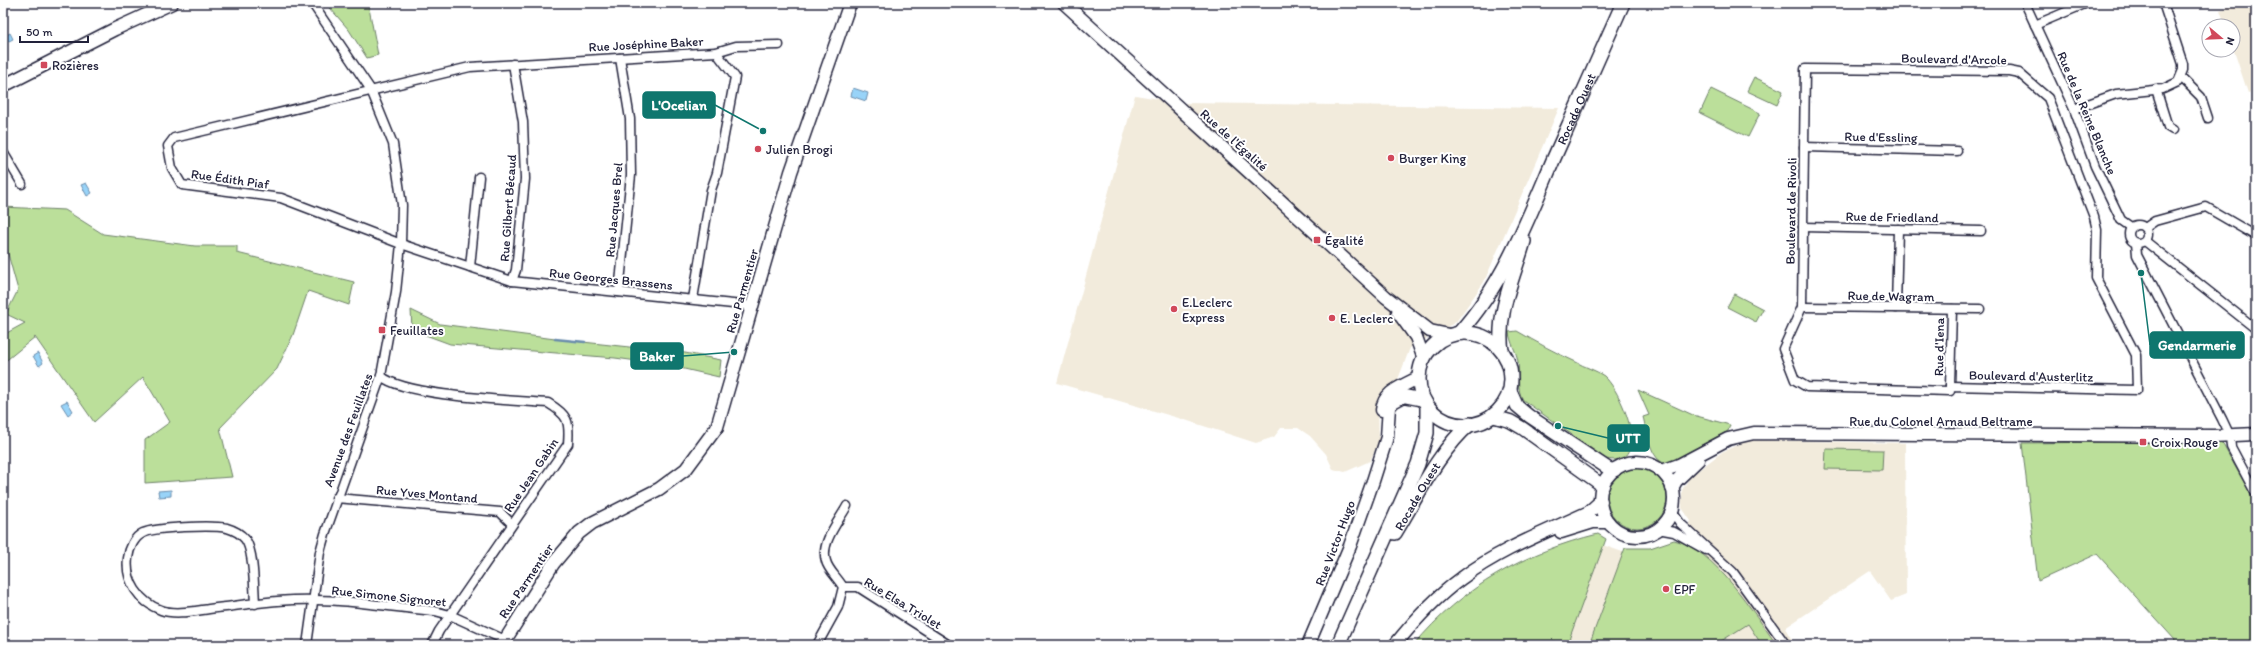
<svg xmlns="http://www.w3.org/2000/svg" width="2259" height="648" font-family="Itim,sans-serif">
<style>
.built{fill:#f2ebdc}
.green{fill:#bbdf9a;stroke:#6e806a}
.water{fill:#98d3f8;stroke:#698cac}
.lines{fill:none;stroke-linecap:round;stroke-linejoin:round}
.stream{stroke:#698cac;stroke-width:2.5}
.street-casing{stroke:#22223b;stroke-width:11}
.secondary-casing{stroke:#22223b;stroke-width:15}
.primary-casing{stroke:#22223b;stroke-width:16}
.street{stroke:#fff;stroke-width:8}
.secondary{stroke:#fff;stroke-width:12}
.primary{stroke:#fff;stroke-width:13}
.poi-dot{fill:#d1495b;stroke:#fff;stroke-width:1.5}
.labels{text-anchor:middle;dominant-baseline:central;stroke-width:4;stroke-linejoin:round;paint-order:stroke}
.street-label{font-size:13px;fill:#22223b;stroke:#fff}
.poi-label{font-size:13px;fill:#22223b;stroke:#fff;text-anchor:start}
.leader{fill:none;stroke:#0f766e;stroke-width:1.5}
.callout-dot{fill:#0f766e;stroke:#fff;stroke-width:1.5}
.callout{fill:#0f766e;stroke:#0f766e;stroke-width:1.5}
.callout-label{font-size:14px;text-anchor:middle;font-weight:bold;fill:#fff}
</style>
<rect width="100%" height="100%" fill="#fff"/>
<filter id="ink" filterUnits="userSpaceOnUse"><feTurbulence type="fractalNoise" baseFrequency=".025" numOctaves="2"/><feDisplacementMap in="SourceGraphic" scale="8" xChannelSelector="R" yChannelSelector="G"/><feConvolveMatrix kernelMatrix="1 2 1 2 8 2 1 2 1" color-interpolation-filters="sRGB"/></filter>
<g filter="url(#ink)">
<g class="built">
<polygon points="2236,3 2256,3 2256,91 2248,93 2233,48 2233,26 2226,26 2220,10"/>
<polygon points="1135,95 1184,103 1559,108 1484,282 1456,322 1410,348 1397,382 1378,399 1379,441 1370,461 1345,472 1333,469 1326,454 1310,436 1298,428 1281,428 1274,437 1256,443 1182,419 1057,383"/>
<polygon points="1748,440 1905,443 1906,595 1891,601 1870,571 1785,628 1795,645 1423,645 1594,542 1634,556 1678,547 1691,521 1682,508 1682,490 1690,477 1722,452"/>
</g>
<g class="green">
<polygon points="330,3 368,3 378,55 367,58 349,30 330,8"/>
<polygon points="1754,77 1783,91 1777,105 1747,91"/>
<polygon points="1711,89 1760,113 1748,137 1700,113"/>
<polygon points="3,207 65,210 103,234 195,246 237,246 237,253 354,282 349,305 308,291 293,335 277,369 220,428 232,477 145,483 145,440 170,422 143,377 94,422 35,337 3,363 3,335 25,323 6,314 18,290 3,236"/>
<polygon points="1734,294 1763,309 1756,322 1727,307"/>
<polygon points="411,310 440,324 555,339 685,353 721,360 719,377 667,365 615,358 450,344 412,330"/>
<path d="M1517,331C1536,342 1556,353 1576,362C1584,367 1596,370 1604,376C1621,390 1655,469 1606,459L1523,400C1516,389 1520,375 1518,362C1517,352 1510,343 1509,332Z"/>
<path d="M1638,390L1693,415L1730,425L1728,431L1667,464C1650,461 1647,431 1643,417L1649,415Z"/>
<polygon points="2221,441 2256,504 2256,645 2172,645 2175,640 2097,554 2038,581 2022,443"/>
<polygon points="1826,449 1883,450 1882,470 1825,469"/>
<circle cx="1637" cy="498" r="30"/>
<path d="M1598,534L1606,539L1567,645H1414C1462,587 1525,552 1598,534Z"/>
<path d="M1674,540C1714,548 1754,614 1777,645H1762L1748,624L1715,645H1589L1625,548H1650Z"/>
</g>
<g class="water">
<polygon points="10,33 13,39 3,44 3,37"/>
<polygon points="853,88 868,93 866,101 851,96"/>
<polygon points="86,183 92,193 87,196 81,185"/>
<polygon points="38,353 43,363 39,366 33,356"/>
<polygon points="67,401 73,411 68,415 61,404"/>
<polygon points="171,490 171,496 159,497 158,491"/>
</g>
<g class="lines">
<polyline class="stream" points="555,339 585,342"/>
<g class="street-casing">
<g id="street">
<polyline points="2025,3 2074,109 2095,166 2121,220 2131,227"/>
<polyline points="2035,25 2087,3"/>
<polyline points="716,52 736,46 779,45"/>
<polygon points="1805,69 2009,71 2019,73 2048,98 2094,217 2097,230 2096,278 2136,355 2137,390 1950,386 1950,391 1807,387 1795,380 1783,349 1802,307"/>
<polyline points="2181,77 2201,97 2208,118"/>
<polyline points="2156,89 2168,127 2173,130"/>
<polyline points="2074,109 2116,94 2163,89 2178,82 2183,70 2183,64 2163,3"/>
<polyline points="1804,147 1957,151"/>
<polyline points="3,152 22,184"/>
<circle cx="2138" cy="234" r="9"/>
<polyline points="1803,227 1981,231"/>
<polyline points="2145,228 2155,221 2206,207 2256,236"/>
<polyline points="2145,241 2256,329"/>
<polyline points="2136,243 2137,255 2222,419 2230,436 2231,447 2256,494"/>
<polyline points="470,267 479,177"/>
<polyline points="512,281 516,270 525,179 523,122 513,64"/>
<polyline points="619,292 631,175 630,119 620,58"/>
<polyline points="693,299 711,190 717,173 735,77 716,52 470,67 174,138 168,146 172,168 182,185 281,198 401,244 512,281 752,306"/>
<polyline points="1802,307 1980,309"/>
<polyline points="1896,308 1898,229"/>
<path d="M381,376C406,397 512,400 548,403C568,415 570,421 568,444L439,631L432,645"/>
<polyline points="1950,386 1952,309"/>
<polyline points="336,498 500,512 512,524"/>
<polyline points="1672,511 1680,523 1733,572 1786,645"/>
<polyline points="1658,529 1674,532 1706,550"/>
<polyline points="843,587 858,587 949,645"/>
<path d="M255,604C254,588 254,550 245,539C240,533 234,530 227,528C212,525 156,527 143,533C134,537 129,549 128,558C125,581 139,602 161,610C175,615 194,611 209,609C237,606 265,601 293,600C339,598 389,607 435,611L450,615L505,640"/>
<polyline points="307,645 320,552 325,534 381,376 396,292 401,244 402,205 393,144 371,90 312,3"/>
<path d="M817,645L838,607L843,587C838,578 828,570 826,561C820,543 839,521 847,506"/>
</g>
</g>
<g class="secondary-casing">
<g id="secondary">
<polyline points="1064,3 1386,297 1430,331 1449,335"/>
<polyline points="3,86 115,29 172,3"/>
<polyline points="1398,312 1416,337 1424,359"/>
<polyline points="1510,390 1517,406 1529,416 1609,469 1615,470"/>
<path d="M1382,410C1384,390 1405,386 1419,377"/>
<polyline points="1492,416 1510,421 1522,428 1603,486"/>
<circle cx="1637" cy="499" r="37"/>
<polyline points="1662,471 1679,465 1728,439 1754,433 2214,436 2256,434"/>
<polyline points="1672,488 1676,481 1698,460"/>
<polyline points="1561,532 1593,522 1608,522"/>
<polyline points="502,645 553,564 579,533 592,523 659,489 686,469 717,427 791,172 850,3"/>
<polyline points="1308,645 1350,546 1373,481 1387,437 1389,407 1393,402 1404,396 1424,400"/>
<path d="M1395,645C1414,621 1437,596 1462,578C1499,550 1546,532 1589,512L1601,501"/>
</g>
</g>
<g class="primary-casing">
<g id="primary">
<path id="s1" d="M1459,333C1504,283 1528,219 1554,158C1577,106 1600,55 1623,3"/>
<circle cx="1465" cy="379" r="46"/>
<path d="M1502,351C1496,313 1514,277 1524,241"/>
<path id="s2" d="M1395,533C1416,499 1439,450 1470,424"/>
<polyline points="1338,645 1418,464 1427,433 1427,405"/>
</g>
</g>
<use href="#street" class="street"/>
<use href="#secondary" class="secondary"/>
<use href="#primary" class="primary"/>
</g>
</g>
<g class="poi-dot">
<rect x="40" y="61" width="8" height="8" rx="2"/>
<circle cx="758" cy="149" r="4"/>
<circle cx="1391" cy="158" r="4"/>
<rect x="1313" y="236" width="8" height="8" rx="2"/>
<circle cx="1174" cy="309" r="4"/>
<circle cx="1332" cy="318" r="4"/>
<rect x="378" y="326" width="8" height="8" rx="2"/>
<rect x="2139" y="438" width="8" height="8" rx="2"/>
<circle cx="1666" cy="589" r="4"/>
</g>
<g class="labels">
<g class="street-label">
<text transform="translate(646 44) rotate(-3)">Rue Joséphine Baker</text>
<text transform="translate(1954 59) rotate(1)">Boulevard d'Arcole</text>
<text stroke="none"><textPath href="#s1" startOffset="254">Rocade Ouest</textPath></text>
<text transform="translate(2087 113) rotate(67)">Rue de la Reine Blanche</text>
<text transform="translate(1881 137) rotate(1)">Rue d'Essling</text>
<text transform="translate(1234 140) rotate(42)">Rue de l'Égalité</text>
<text transform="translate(230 179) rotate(8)">Rue Édith Piaf</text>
<text transform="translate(508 208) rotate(-86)">Rue Gilbert Bécaud</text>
<text transform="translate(614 210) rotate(-85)">Rue Jacques Brel</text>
<text transform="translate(1791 211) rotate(-89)">Boulevard de Rivoli</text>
<text transform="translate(1892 217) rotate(1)">Rue de Friedland</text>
<text transform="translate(611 279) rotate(6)">Rue Georges Brassens</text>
<text transform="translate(742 291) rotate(-74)">Rue Parmentier</text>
<text transform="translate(1891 296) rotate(1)">Rue de Wagram</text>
<text transform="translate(1939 347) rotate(-89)">Rue d'Iena</text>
<text transform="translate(2031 376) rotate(1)">Boulevard d'Austerlitz</text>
<text x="1941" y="421">Rue du Colonel Arnaud Beltrame</text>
<text transform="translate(348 430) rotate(-70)">Avenue des Feuillates</text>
<text transform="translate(531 475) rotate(-56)">Rue Jean Gabin</text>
<text transform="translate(427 494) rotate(5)">Rue Yves Montand</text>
<text stroke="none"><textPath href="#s2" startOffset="43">Rocade Ouest</textPath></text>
<text transform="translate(1335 543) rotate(-69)">Rue Victor Hugo</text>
<text transform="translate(526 581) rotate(-56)">Rue Parmentier</text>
<text transform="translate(389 596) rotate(6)">Rue Simone Signoret</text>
<text transform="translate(903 603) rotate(31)">Rue Elsa Triolet</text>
</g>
<g class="poi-label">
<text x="52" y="65">Rozières</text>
<text x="766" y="149">Julien Brogi</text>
<text x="1399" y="158">Burger King</text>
<text x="1325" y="240">Égalité</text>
<text x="1182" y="302">E.Leclerc<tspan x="1182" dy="15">Express</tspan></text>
<text x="1340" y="318">E. Leclerc</text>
<text x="390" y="330">Feuillates</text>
<text x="2151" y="442">Croix Rouge</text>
<text x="1674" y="589">EPF</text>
</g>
</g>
<path class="leader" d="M763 131L715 105M2141 273L2150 345M734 352L683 356M1558 426L1608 438"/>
<g class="callout-dot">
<circle cx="763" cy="131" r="4"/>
<circle cx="2141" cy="273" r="4"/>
<circle cx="734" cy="352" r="4"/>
<circle cx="1558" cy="426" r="4"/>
</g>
<g class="callout">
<rect x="643" y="92" width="72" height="26" rx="4"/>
<rect x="2150" y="332" width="94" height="26" rx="4"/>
<rect x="631" y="343" width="52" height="26" rx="4"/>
<rect x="1608" y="425" width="41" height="26" rx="4"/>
</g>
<g class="callout-label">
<text x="679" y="110">L'Ocelian</text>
<text x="2197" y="350">Gendarmerie</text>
<text x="657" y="361">Baker</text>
<text x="1628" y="443">UTT</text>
</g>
<rect width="2259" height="648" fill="none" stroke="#fff" stroke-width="16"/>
<rect x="8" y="8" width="2243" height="632" fill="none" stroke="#22223b" stroke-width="1.5" filter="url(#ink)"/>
<g transform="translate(2221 38) rotate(109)"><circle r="19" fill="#ffffff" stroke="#a7a7b1"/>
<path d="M0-3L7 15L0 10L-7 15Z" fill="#d1495b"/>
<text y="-6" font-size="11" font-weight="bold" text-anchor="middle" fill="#22223b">N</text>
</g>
<path d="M20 36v6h68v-6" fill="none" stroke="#22223b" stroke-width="2"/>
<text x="26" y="36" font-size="12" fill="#22223b" stroke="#ffffff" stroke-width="3" paint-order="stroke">50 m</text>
</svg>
